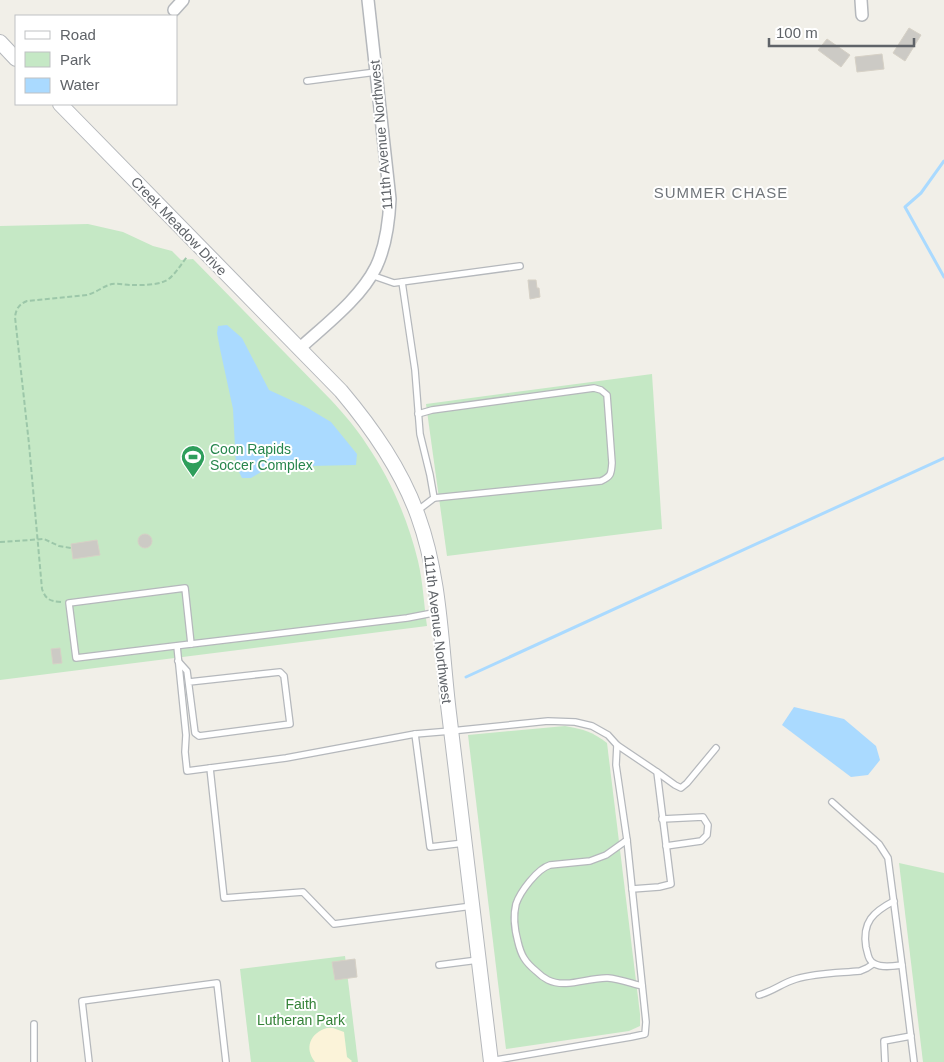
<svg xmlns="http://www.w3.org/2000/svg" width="944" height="1062" font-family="Arial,sans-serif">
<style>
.green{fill:#c5e8c5}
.sand{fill:#fbf3d9}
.water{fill:#aadaff}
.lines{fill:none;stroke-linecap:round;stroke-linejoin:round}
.stream{stroke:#aadaff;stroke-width:3}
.building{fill:#cccac5;stroke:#d6d1c6}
.service-casing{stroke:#b5b8bc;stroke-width:8}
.minor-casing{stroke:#b5b8bc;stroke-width:14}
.tertiary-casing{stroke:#b5b8bc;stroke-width:16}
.path{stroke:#9cc7a9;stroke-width:2;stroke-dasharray:5 2.5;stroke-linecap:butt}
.service{stroke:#fff;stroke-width:5.5}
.minor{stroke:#fff;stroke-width:11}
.tertiary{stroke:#fff;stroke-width:14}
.labels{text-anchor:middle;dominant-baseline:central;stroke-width:4;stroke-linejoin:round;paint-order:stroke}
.street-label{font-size:14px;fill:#5f6368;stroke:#fff}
.leisure-label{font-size:14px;fill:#27864d;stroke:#fff;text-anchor:start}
.park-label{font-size:14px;fill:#348238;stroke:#fff}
.neighbourhood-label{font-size:15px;letter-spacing:1px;fill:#70757a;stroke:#fff}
</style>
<rect width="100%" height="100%" fill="#f1efe8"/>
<g class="green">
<path d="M88,224L123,232L153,246L172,251L181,260L193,259L331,400C344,414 357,429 367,445C391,480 408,520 418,561C423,582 424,605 427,626L0,680V226Z"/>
<polygon points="652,374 662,529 447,556 426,404"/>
<path d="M565,726C583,729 593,732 607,743L640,1014V1026L629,1031L506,1049L468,735Z"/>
<polygon points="899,863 944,873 944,1062 923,1062"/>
<polygon points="345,956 358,1062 251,1062 240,969"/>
</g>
<path class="sand" d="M327,1028H333L344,1032L347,1057L352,1061L351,1062H315C304,1048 310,1033 327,1028Z"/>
<g class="water">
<polygon points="227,325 242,338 269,390 306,407 331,422 357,454 356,465 310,466 287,465 266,469 251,478 242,478 236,466 233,409 220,349 217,333 218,326"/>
<polygon points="794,707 844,719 876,746 880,760 868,775 851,777 782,725"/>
</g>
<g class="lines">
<g class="stream">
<polyline points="944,161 921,193 905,207 944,277"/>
<polyline points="466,677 944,458"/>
</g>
</g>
<g class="building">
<polygon points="909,28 921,35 905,61 893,53"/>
<polygon points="827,39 850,55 841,67 818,50"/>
<polygon points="882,54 884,69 857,72 855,57"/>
<polygon points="528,280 536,280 537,288 539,288 540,297 530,299"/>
<circle cx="145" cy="541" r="7"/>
<polygon points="97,540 100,555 73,559 71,544"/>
<polygon points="60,648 62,663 53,664 51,649"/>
<polygon points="355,959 357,977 335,980 332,962"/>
</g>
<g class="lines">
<g class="service-casing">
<g id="service">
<polyline points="307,81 376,72"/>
<polyline points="371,275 394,283 520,266"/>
<polyline points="402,282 415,370 420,434 430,475 434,498 417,511"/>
<path d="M418,414L432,410L594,388L601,390L607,395L612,463C611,473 612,476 601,481L434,498"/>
<polygon points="185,588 191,644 76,658 69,603"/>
<polyline points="191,644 407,618 438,612"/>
<polyline points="177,646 186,735 185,752 187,771 286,758 415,734 451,731 548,721 575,722 592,726 608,735 617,745 616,765 627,840 646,1022 645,1034 631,1037 490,1061"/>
<polyline points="178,661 187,671 195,733 199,736 290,724 284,676 280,672 189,682"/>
<polyline points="415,734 430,847 464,843"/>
<polyline points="617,745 657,772 671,884 659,887 632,889"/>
<polyline points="210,768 224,898 303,892 334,924 472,906"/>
<polyline points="657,772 675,785 681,788 687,783 716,748"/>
<polyline points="832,802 879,844 888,858 902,965 914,1062"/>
<polyline points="662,819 703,817 708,825 707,835 701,841 666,846"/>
<path d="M627,840L606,855L590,861L550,865C537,869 520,892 516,904C513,916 515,931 518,942C521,955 525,962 536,971C539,974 544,978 548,980C566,989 589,977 608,978C619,979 630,983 642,986"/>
<path d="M894,901C873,912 862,922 866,947C868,954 868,961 875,964C882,968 894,966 902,965"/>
<polyline points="439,965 478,960"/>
<path d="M759,995C774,991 782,983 796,979C816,973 839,973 860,971L867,968L873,964"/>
<polyline points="34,1024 34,1062"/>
<polyline points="89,1062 82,1001 217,983 226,1062"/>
<polyline points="885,1062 884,1041 911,1036"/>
</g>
</g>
<g class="minor-casing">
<g id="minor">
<polyline points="861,0 862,15"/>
<polyline points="174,10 183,0"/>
<path d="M299,349C325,325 360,299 376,267C386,246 389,222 390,199L368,0"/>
</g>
</g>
<g class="tertiary-casing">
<g id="tertiary">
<polyline points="0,42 16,59"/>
<path d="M60,104L341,391C373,429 401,469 418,516C441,579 441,648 449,713C462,830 477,946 491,1062"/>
</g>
</g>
<g class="path">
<polyline points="0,542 44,539 59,546 71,548"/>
<path d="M61,602C50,601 46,600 42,589L29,444L15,317C16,309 19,304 27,301L87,295C96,293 103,286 112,284C118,283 125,285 131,285C144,285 163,286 172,276C178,270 182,263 187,257"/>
</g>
<use href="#service" class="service"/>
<use href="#minor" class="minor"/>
<use href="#tertiary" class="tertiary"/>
</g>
<defs>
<g id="stadium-pin" transform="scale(1.25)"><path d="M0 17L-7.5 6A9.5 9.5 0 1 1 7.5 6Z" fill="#2e9e5b" stroke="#fff"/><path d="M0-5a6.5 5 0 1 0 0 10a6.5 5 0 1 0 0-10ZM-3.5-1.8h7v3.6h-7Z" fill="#fff"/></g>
</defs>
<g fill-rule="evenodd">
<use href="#stadium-pin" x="193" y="457"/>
</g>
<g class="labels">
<g class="street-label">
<text transform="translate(381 135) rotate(-95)">111th Avenue Northwest</text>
<text transform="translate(179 226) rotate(46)">Creek Meadow Drive</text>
<text transform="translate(438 629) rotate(83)">111th Avenue Northwest</text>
</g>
<g class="leisure-label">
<text x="210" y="449">Coon Rapids<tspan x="210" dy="16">Soccer Complex</tspan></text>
</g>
<g class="park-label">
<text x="301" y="1004">Faith<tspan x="301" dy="16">Lutheran Park</tspan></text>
</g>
<g class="neighbourhood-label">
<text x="721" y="192">SUMMER CHASE</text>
</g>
</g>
<rect x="15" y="15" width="162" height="90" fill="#ffffff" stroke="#bfc1c3"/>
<rect x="25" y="31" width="25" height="8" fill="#ffffff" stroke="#bfc1c3"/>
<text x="60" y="40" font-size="15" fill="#5f6368">Road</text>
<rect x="25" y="52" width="25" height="15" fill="#c5e8c5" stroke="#bfc1c3"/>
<text x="60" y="65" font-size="15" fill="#5f6368">Park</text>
<rect x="25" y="78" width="25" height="15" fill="#aadaff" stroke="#bfc1c3"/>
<text x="60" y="90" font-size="15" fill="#5f6368">Water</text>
<path d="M769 38v8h145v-8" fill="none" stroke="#5f6368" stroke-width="2.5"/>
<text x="776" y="38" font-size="15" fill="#5f6368" stroke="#ffffff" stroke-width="4" paint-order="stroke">100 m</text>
</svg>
